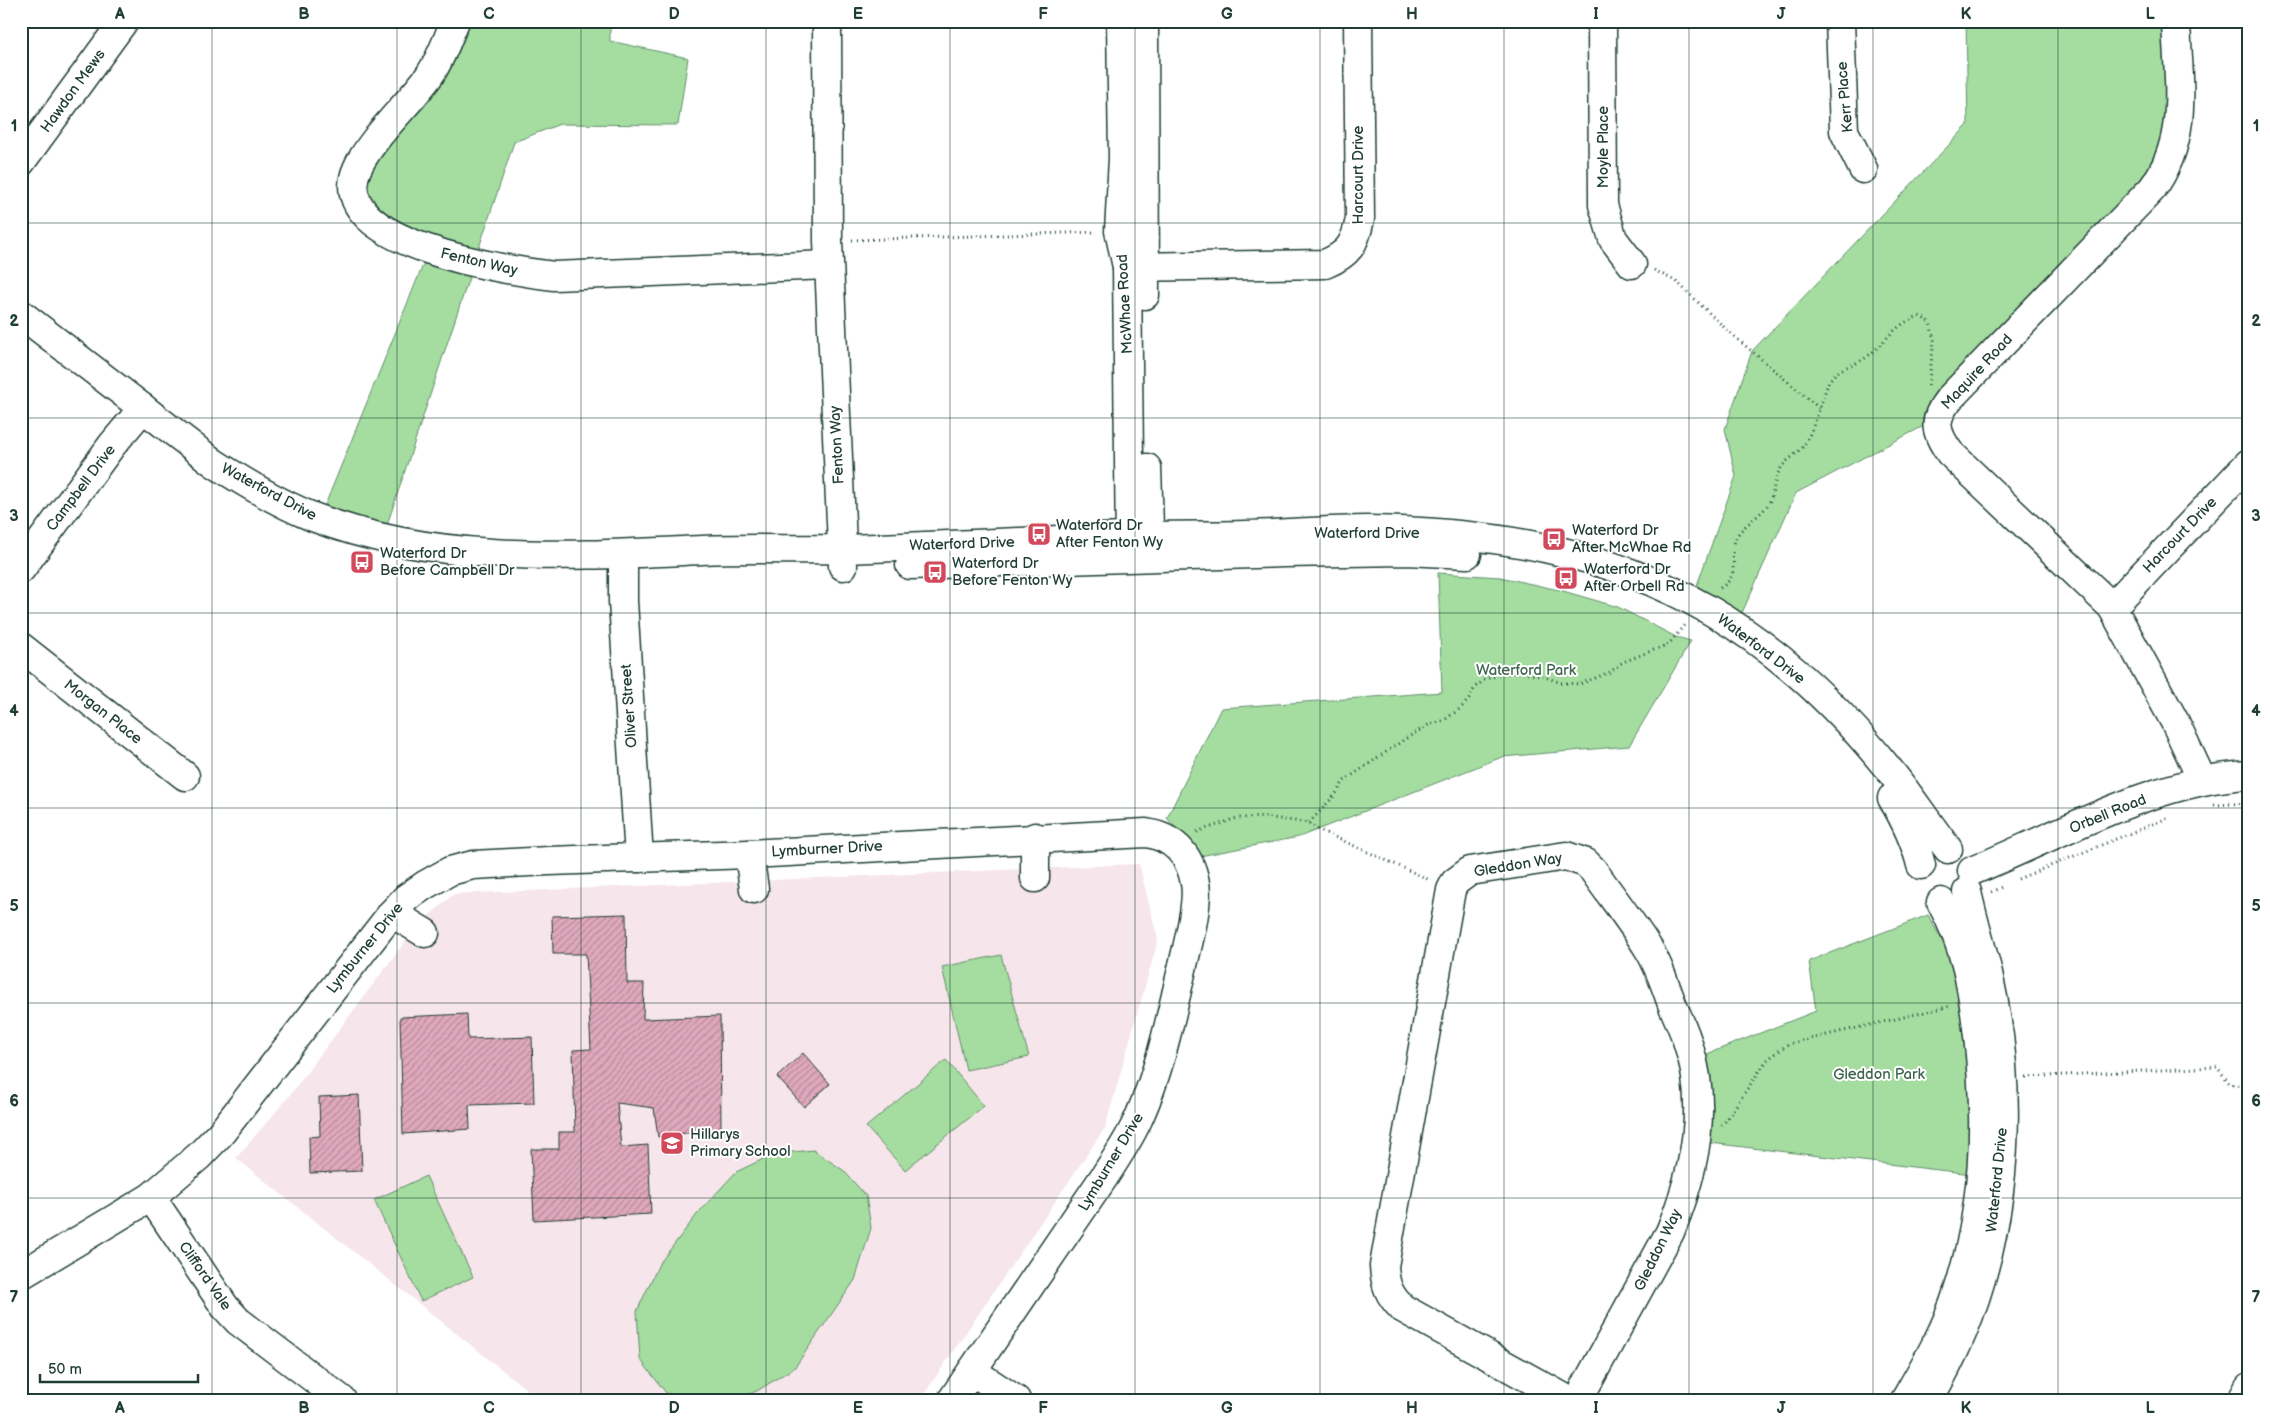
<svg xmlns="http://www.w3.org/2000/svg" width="2270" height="1421" font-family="'Balsamiq Sans',sans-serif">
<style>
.built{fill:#f6e5eb}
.park{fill:#a5dda1;stroke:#628d6a}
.building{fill:url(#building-hatch);stroke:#1f3d34}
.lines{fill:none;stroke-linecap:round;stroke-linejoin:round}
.minor-casing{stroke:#1f3d34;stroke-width:31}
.path{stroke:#1f3d34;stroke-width:3;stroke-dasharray:1 4;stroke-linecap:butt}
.minor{stroke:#fff;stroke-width:28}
.grid{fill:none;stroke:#1f3d34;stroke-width:1;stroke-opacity:0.55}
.labels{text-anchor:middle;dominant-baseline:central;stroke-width:4;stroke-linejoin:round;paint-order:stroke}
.street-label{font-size:15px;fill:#1f3d34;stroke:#fff}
.poi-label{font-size:15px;fill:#1f3d34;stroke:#fff;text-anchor:start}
.park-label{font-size:15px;fill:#40654f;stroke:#fff}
.neatline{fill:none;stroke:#1f3d34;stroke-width:2}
.grid-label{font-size:16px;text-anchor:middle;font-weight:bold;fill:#1f3d34}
</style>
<defs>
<pattern id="building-hatch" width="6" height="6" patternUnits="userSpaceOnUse" patternTransform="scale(1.25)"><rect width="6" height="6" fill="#e0a8bc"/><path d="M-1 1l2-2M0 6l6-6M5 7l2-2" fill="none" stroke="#b58a9a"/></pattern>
</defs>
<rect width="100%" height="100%" fill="#fff"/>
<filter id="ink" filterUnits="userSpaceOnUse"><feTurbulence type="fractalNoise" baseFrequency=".02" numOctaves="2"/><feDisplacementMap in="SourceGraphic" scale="10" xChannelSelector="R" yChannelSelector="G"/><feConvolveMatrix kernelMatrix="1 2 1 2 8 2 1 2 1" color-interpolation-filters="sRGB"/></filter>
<g filter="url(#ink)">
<polygon class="built" points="1139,864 1158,940 1105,1128 920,1400 540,1400 236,1158 287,1099 416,927 454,894"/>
<g class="park">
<polygon points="466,21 610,21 610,41 688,58 678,125 560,124 514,142 387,525 323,510 434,238 390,224 366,188 371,147"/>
<polygon points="1966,21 2163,21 2178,129 2155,154 2142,178 1937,419 1796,493 1741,615 1696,588 1736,476 1725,429 1752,351 1968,125"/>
<polygon points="1438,573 1500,577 1563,591 1618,607 1676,637 1691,641 1629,746 1502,757 1299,837 1200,856 1167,818 1221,708 1442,692"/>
<polygon points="1928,915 1955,964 1965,1026 1972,1174 1710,1143 1709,1099 1702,1056 1816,1011 1809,961"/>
<polygon points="1001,955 1029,1057 966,1070 942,967"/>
<polygon points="946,1060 984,1106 905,1170 866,1127"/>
<polygon points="813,1150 843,1170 866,1196 871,1228 855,1280 795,1367 757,1391 733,1400 690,1400 666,1393 640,1359 637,1311 659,1264 699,1212 736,1172 774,1154"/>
<polygon points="426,1176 473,1277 421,1301 374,1200"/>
</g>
<g class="building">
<polygon points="626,914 627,983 644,983 643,1019 720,1016 721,1128 658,1137 654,1108 617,1103 621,1147 648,1145 651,1214 534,1220 531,1149 559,1149 559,1132 575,1132 573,1050 591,1049 586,954 553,954 552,916"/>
<polygon points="467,1014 468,1039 532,1037 534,1103 469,1105 470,1129 403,1134 400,1017"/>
<polygon points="803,1053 830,1084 804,1107 777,1077"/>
<polygon points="359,1095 362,1171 310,1173 309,1137 320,1136 319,1097"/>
</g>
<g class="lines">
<g class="minor-casing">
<g id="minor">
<path d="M455,21C447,40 441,59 429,76C409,104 370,139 357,169C324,244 510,271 554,276L828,265"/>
<polyline points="827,21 828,241 843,566"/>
<polyline points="1121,21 1123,158 1119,231 1127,267 1130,554"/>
<polyline points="1144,21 1145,295"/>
<polyline points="1602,21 1603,205 1613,239 1632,264"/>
<polyline points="1840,21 1844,131 1863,169"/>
<path d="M2176,21C2178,81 2190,138 2152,189L1949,399C1932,420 1935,432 1950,453L2112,607L2175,722L2202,780"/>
<polyline points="21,162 124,21"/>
<path d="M1127,267L1325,264C1349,254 1355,244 1360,219L1358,21"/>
<path d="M21,314L214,463C245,483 278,503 313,517C438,565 571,556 702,550C749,548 796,550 843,549C909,547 974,544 1040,541C1077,539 1115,537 1152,536C1184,535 1215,536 1246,535C1287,534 1328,530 1368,530C1491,532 1603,549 1711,611C1778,650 1838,707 1886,766C1908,792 1927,822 1948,849"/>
<polyline points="1147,468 1150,555"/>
<polyline points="623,554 623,601 639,858"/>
<polyline points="910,565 1284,553 1407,551 1467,554"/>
<polyline points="21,569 112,445 143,408"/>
<polyline points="2112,607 2249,463"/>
<polyline points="21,647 185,776"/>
<path d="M1892,798C1905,820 1915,840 1921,865"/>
<polyline points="1035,837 1035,878"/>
<polyline points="749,854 754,889"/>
<path d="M1972,871C2057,836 2157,779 2249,775"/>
<polyline points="392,913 425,933"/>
<polyline points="151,1197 225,1307 238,1321 342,1400"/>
<path d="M21,1275L151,1197L199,1156L221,1133L392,913L406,898L425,885L450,871L473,865L549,861L749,854L1146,833C1173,837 1190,854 1195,883C1199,903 1188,944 1183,965C1171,1015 1161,1067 1140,1115C1131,1137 1117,1157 1104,1177L952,1400"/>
<polyline points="972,1371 1016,1400"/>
<path d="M1568,1400L1402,1308C1389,1295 1385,1285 1384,1266L1451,890L1455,882L1470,871L1566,856L1586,863L1593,870C1611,896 1631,921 1648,948C1659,965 1665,985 1672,1004C1678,1018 1685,1032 1689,1047C1709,1109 1694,1174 1670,1232L1578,1400"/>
<path d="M1905,1400C1925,1365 1946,1330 1958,1291C1985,1208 1988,1122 1978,1036C1972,985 1966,948 1941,902"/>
<path d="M1928,1400C2005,1274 2020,1115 1988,973C1981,946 1973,919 1967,892"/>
<polyline points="2242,1400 2249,1387"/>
</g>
</g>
<g class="path">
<polyline points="852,240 1096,232"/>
<polyline points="1654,270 1677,282 1729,332 1819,408"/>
<path d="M1720,588C1743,575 1727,555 1737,536C1744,524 1760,517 1769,503C1774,493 1774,480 1780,470C1785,460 1797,455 1804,445C1814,430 1822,399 1829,381C1842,364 1854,367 1868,356C1888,340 1892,326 1919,316L1930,322L1934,340L1928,388"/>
<polyline points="2214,805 2249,803"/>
<polyline points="1309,823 1317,829 1430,880"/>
<polyline points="1197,832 1237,818 1265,817 1309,823 1335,795 1344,781 1405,739 1430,724 1443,721 1461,708 1470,698 1475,687 1486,679 1502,674 1519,672 1545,677 1561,683 1580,684 1610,672 1623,662 1669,644 1685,624"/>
<polyline points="2018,879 2170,817"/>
<polyline points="1991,892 2004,886"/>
<polyline points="2026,1077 2217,1067 2230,1084 2249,1087"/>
<polyline points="1722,1126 1767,1060 1788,1044 1951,1006"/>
</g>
<use href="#minor" class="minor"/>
</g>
</g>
<path class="grid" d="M212,21V1400M397,21V1400M581,21V1400M766,21V1400M950,21V1400M1135,21V1400M1320,21V1400M1504,21V1400M1689,21V1400M1873,21V1400M2058,21V1400M21,223H2249M21,418H2249M21,613H2249M21,808H2249M21,1003H2249M21,1198H2249"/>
<defs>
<g id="bus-square" transform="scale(1.25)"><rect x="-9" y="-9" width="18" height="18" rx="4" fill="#d1495b" stroke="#fff"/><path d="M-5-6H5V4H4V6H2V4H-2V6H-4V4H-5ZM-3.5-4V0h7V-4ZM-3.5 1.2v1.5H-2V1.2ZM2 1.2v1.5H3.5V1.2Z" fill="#fff"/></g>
<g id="school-square" transform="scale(1.25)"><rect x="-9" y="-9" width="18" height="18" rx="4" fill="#d1495b" stroke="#fff"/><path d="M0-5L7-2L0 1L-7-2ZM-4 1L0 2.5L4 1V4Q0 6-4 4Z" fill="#fff"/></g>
</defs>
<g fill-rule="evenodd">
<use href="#bus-square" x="1039" y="534"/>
<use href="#bus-square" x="1554" y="539"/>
<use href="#bus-square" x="362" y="562"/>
<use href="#bus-square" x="935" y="572"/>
<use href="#bus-square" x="1566" y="578"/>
<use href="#school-square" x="672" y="1143"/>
</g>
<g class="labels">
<g class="street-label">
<text transform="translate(73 91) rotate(-54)">Hawdon Mews</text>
<text transform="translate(1845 97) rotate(-95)">Kerr Place</text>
<text transform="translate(1603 147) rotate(-90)">Moyle Place</text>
<text transform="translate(1358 175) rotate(-90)">Harcourt Drive</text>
<text transform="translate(479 262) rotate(13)">Fenton Way</text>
<text transform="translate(1125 304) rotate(-93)">McWhae Road</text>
<text transform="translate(1977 372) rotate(-47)">Maquire Road</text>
<text transform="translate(837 445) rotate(-93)">Fenton Way</text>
<text transform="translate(81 488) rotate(-53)">Campbell Drive</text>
<text transform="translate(269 492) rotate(28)">Waterford Drive</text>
<text x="1367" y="533">Waterford Drive</text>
<text transform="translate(2180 535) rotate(-46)">Harcourt Drive</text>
<text transform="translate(962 544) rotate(-2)">Waterford Drive</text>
<text transform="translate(1761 649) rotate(37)">Waterford Drive</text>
<text transform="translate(629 706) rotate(-94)">Oliver Street</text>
<text transform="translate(103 712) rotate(38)">Morgan Place</text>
<text transform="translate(2108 814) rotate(-22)">Orbell Road</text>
<text transform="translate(827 849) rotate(-3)">Lymburner Drive</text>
<text transform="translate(1518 865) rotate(-9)">Gleddon Way</text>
<text transform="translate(365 948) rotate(-51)">Lymburner Drive</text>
<text transform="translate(1111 1162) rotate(-59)">Lymburner Drive</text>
<text transform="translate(1997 1180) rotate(-84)">Waterford Drive</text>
<text transform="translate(1658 1250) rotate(-64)">Gleddon Way</text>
<text transform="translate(205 1276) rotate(55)">Clifford Vale</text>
</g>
<g class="poi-label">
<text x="1056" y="525">Waterford Dr<tspan x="1056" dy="17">After Fenton Wy</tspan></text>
<text x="1572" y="530">Waterford Dr<tspan x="1572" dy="17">After McWhae Rd</tspan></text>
<text x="380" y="553">Waterford Dr<tspan x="380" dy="17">Before Campbell Dr</tspan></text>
<text x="952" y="563">Waterford Dr<tspan x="952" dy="17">Before Fenton Wy</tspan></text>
<text x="1584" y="569">Waterford Dr<tspan x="1584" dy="17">After Orbell Rd</tspan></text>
<text x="690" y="1134">Hillarys<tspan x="690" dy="17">Primary School</tspan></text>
</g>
<g class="park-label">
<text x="1526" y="670">Waterford Park</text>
<text x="1879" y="1074">Gleddon Park</text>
</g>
</g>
<rect width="2270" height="1421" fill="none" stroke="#fff" stroke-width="55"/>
<path d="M40 1374v8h158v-8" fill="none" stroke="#1f3d34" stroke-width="2.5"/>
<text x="48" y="1374" font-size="15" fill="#1f3d34" stroke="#ffffff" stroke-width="4" paint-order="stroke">50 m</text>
<rect x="28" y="28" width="2214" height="1366" class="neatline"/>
<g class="grid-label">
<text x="120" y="19">A</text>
<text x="304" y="19">B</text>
<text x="489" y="19">C</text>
<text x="674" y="19">D</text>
<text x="858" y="19">E</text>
<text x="1043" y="19">F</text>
<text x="1227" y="19">G</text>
<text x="1412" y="19">H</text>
<text x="1596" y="19">I</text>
<text x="1781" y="19">J</text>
<text x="1966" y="19">K</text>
<text x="2150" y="19">L</text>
<text x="14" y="131">1</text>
<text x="2256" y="131">1</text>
<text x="14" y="326">2</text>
<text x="2256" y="326">2</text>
<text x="14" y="521">3</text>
<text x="2256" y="521">3</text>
<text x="14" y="716">4</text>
<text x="2256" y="716">4</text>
<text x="14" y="911">5</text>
<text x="2256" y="911">5</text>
<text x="14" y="1106">6</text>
<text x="2256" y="1106">6</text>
<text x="14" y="1302">7</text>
<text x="2256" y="1302">7</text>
<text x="120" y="1413">A</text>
<text x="304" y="1413">B</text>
<text x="489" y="1413">C</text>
<text x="674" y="1413">D</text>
<text x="858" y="1413">E</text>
<text x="1043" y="1413">F</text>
<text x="1227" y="1413">G</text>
<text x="1412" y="1413">H</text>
<text x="1596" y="1413">I</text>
<text x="1781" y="1413">J</text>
<text x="1966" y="1413">K</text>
<text x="2150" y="1413">L</text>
</g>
</svg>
